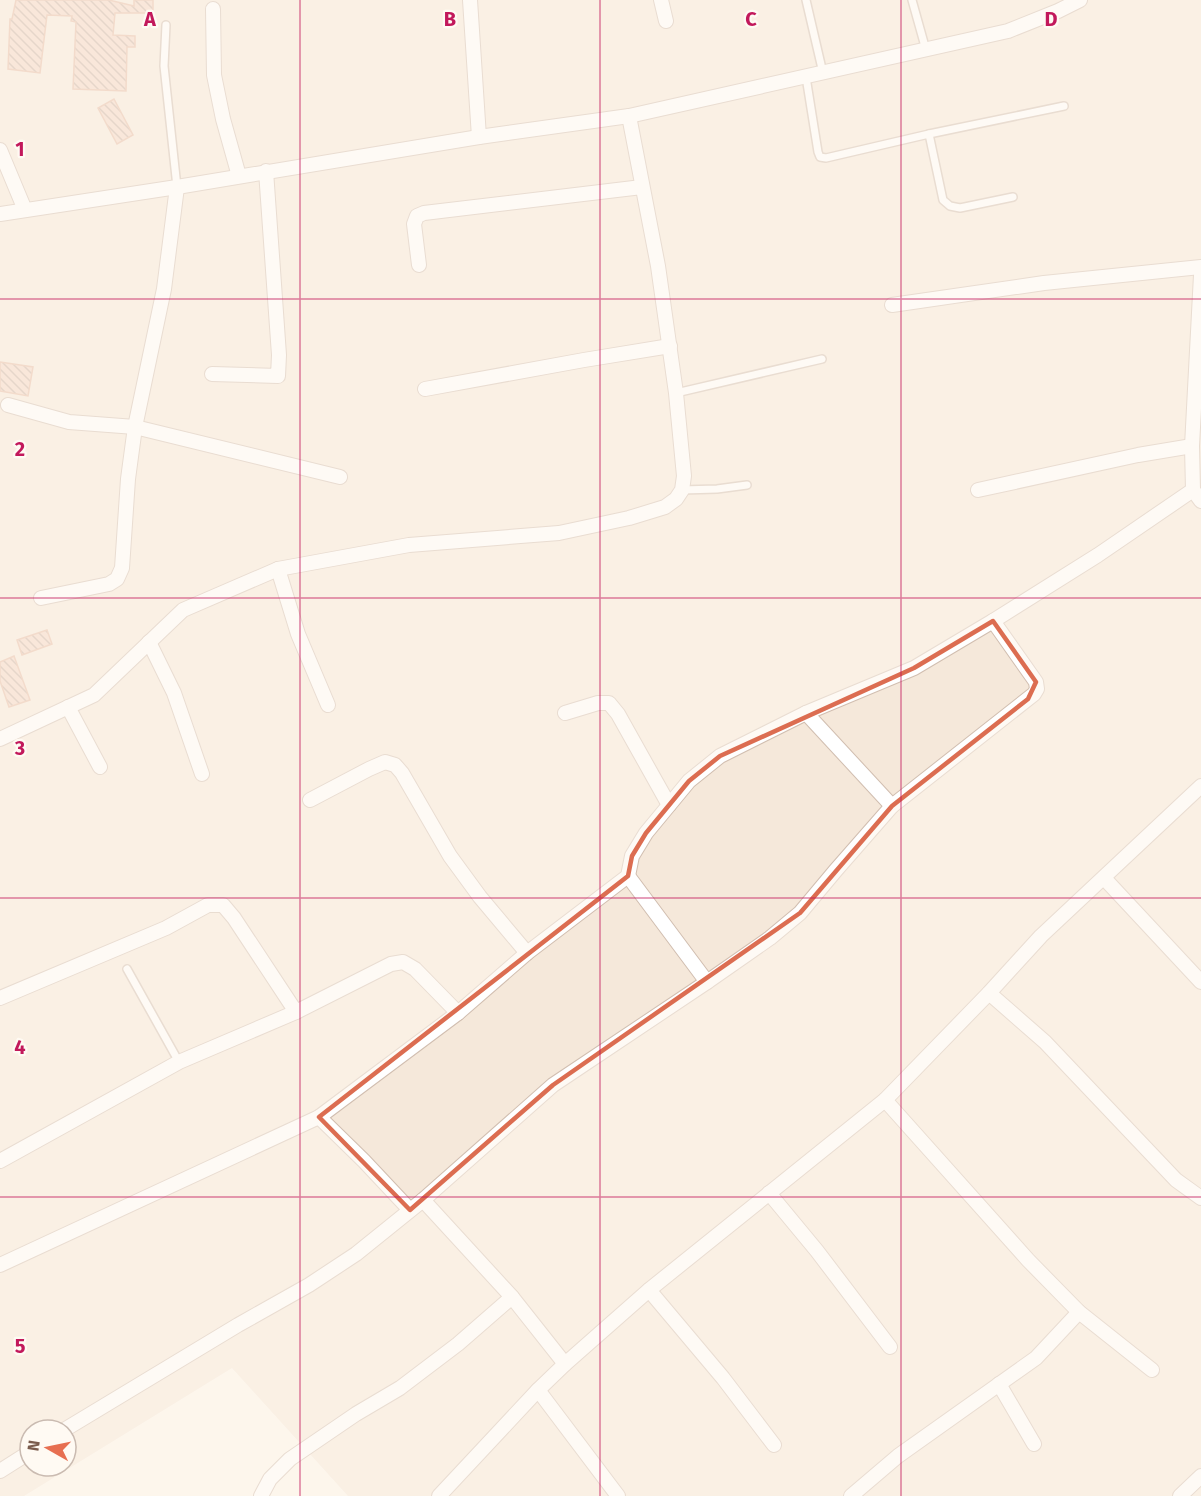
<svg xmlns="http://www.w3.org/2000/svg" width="1201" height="1496" font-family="'Fira Sans',sans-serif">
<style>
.residential{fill:#f5e8da;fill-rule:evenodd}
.building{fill:url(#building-back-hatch);stroke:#e6bba3;stroke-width:1.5}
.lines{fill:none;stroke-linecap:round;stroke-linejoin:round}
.service-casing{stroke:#d1beb0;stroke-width:10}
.minor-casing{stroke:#d1beb0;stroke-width:16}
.service{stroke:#fff;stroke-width:7}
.minor{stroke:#fff;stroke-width:14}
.marked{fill:none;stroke:#dc6d51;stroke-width:4.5;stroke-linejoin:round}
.grid{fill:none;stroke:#c2185b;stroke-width:1.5;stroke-opacity:0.55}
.grid-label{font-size:20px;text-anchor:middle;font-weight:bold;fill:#c2185b;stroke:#fffaf3;stroke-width:4.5;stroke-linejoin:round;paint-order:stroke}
</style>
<defs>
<pattern id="building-back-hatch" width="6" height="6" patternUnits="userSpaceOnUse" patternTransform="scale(1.5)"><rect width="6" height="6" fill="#f3d5c3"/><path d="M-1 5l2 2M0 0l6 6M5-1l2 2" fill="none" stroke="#cab0a1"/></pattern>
</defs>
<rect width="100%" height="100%" fill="#fdf6ec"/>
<path class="residential" d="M0,0H1201V1496H348L232,1368L24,1496H0ZM30,1430H66V1466H30Z"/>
<g class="building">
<polygon points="16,0 109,0 134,6 134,0 153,0 153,13 115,13 113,35 135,36 135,47 127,47 126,91 73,89 76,22 71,21 72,16 47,15 40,73 8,69 10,19 12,19"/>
<polygon points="114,99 133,135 117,144 98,108"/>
<polygon points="0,362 33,367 28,396 0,391"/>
<polygon points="47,630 52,644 22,655 17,640"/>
<polygon points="14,656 30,700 9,707 0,681 0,662"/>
</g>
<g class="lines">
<g class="service-casing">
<g id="service">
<polyline points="806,0 823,73"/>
<polyline points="912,0 926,50"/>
<polyline points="166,25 164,66 177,187"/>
<polyline points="806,77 818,152 820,157 826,158 929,134 943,200 950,206 960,208 1013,197"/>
<polyline points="929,134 1064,106"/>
<polyline points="676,393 822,359"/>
<polyline points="682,490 717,489 747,485"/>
<polyline points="127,969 179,1062"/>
</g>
</g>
<g class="minor-casing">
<g id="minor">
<polyline points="470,0 479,137"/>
<polyline points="661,0 666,21"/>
<polyline points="213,9 214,75 223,119 239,176"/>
<polyline points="0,150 25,210"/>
<polyline points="0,214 177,187 479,137 629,116 1008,31 1058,11 1080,0"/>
<polyline points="419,265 414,224 417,216 424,213 642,187"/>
<polyline points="1201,275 1192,446 1193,490 1201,501"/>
<polyline points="892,305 1044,283 1201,267"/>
<polyline points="212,374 278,376 279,355 266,171"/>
<polyline points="425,389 584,360 670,346"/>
<polyline points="8,405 69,422 135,427 340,477"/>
<polyline points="978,490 1138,455 1192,446"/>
<polyline points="278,569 298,634 328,705"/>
<polyline points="41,598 109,584 117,579 122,568 128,479 135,427 164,289 177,187"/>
<polyline points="149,642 174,693 202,774"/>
<polyline points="68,707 100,767"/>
<polyline points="565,713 598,703 609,703 618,714 669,805"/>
<polyline points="806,713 892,806"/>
<polyline points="0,739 94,695 183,610 278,569 409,545 559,533 629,518 665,507 676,499 682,490 684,476 676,393 658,266 629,116"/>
<polyline points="310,800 369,769 385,762 395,765 402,773 450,856 480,897 527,953"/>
<polyline points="628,876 707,982"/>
<polyline points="1104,878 1201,982"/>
<polyline points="989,993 1045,1042 1176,1180 1201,1198"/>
<polyline points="0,998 166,928 208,905 223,905 234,918 296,1012"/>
<polyline points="885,1100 1028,1260 1079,1312 1152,1370"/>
<polyline points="319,1117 364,1161 410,1210"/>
<polyline points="0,1161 179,1062 296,1012 391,964 403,962 415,969 458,1013"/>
<polyline points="769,1193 817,1251 890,1347"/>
<polyline points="423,1200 512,1297 565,1364"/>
<polyline points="0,1265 319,1117 458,1013 527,953 628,876 632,856 646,833 689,781 720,756 806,713 914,668 993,621 1098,555 1193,490"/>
<polyline points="649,1290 723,1378 774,1445"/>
<polyline points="999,1384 1034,1444"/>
<polyline points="538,1390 618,1496"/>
<polyline points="64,1430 238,1325 309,1285 356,1254 423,1200 553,1085 707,982 770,938 800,913 836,870 892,806 1034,694 1037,689 1036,682 993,621"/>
<polyline points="0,1471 30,1452"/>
<polyline points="261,1496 270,1479 290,1459 356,1414 400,1388 458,1344 512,1297"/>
<polyline points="439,1496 538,1390 565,1364 649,1290 885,1100 989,993 1041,936 1201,786"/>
<polyline points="851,1496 898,1456 1036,1358 1079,1312"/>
<polyline points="1180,1496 1201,1476"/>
</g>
</g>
<use href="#service" class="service"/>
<use href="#minor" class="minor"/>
</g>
<path d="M0 0H1201V1496H0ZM993,621L1036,682L1028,699L892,806L800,913L553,1085L410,1210L319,1117L628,876L632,856L646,833L689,781L720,756L914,668Z" fill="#fdf6ec" fill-opacity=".55" fill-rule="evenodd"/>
<path class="marked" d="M993,621L1036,682L1028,699L892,806L800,913L553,1085L410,1210L319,1117L628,876L632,856L646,833L689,781L720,756L914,668Z"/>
<path class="grid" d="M300,0V1496M600,0V1496M901,0V1496M0,299H1201M0,598H1201M0,898H1201M0,1197H1201"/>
<g class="grid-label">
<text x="150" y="26">A</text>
<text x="450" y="26">B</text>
<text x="751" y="26">C</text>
<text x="1051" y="26">D</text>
<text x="20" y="156">1</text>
<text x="20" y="456">2</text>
<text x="20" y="755">3</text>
<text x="20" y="1054">4</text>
<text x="20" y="1353">5</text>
</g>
<g transform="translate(48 1448) rotate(279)"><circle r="28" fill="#fffaf3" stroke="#cabbb1" stroke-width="1.5"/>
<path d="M0-4.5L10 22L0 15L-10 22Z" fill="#e76f51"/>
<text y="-9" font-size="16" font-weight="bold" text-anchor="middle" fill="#7a5c4d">N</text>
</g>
</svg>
